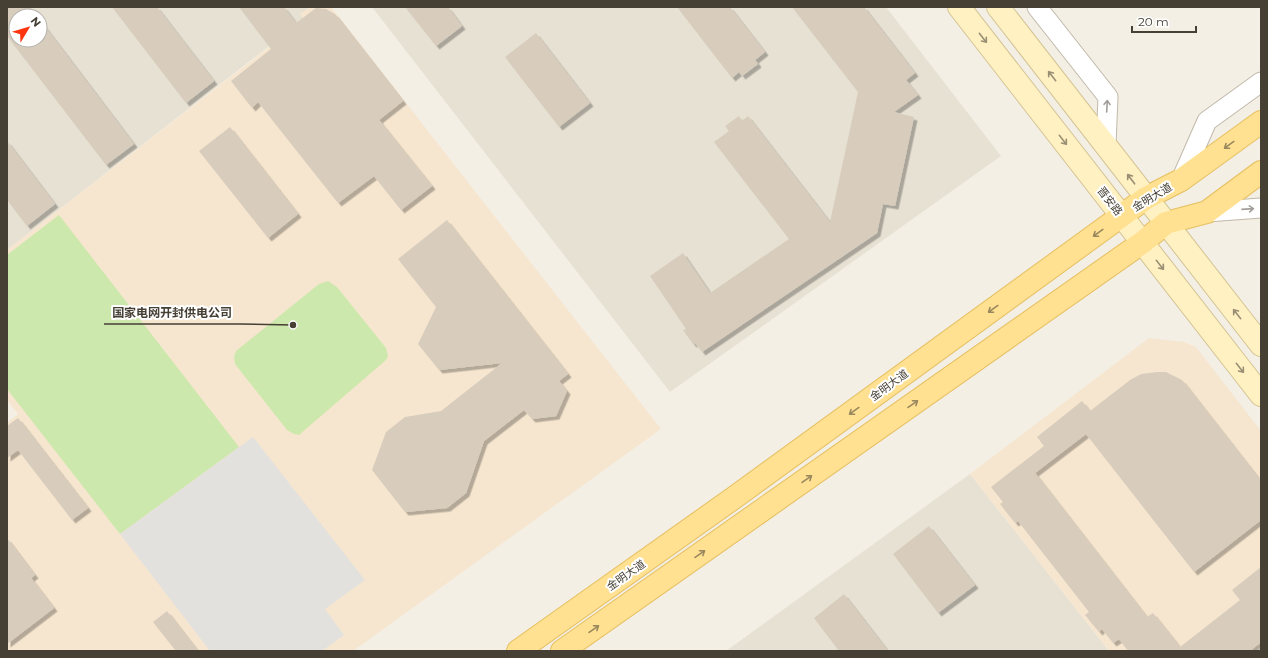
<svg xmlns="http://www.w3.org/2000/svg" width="1268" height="658" font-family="Montserrat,'Noto Sans SC',sans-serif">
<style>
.residential{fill:#e7e1d3;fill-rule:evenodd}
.commercial{fill:#f6e6cf}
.green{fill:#cde8ac}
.parking{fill:#e3e1dd}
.building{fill:#d8cdbd;filter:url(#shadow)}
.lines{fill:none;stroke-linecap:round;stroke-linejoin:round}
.street-casing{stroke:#c1b9aa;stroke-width:21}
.secondary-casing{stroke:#d4c393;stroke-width:24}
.primary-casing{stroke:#e6bf60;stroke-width:24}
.street{stroke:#fff;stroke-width:19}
.secondary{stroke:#fff1c2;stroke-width:22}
.primary{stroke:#ffe191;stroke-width:22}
.oneway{stroke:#998f74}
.oneway2{stroke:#a29f9a}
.oneway3{stroke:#99885e}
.labels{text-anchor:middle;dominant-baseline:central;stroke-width:4;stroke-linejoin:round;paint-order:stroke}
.street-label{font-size:11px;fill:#453f34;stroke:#fff}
.leader{fill:none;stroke:#453f34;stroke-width:1.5}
.callout-dot{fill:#453f34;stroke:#fff;stroke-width:1.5}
.callout-label{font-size:12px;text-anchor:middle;font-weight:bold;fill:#453f34;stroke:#fff;stroke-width:4;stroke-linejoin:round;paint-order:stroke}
</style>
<defs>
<filter id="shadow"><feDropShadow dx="3.5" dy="3.5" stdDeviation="0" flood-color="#0004"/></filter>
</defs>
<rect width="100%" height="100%" fill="#f3efe5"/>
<g class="residential">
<path d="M7,7H310L301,14L304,19L7,250ZM16,16H40V40H16Z"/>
<polygon points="372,7 886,7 1001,156 670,392"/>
<polygon points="970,474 1109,651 726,651"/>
</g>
<g class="commercial">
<polygon points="310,7 331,7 661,429 353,651 7,651 7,423 18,414 7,400 7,250 304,20 300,14"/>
<polygon points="1149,338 1184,342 1196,347 1261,431 1261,647 1255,651 1109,651 970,474"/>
</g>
<g class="green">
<polygon points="59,215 239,447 120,534 7,389 7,255"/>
<polygon points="328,281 337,287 386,348 388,356 386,360 299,435 294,434 287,430 235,364 234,357 236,351 319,284"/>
</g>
<polygon class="parking" points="253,437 365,580 325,609 344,635 322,651 210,651 120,534"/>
<g class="building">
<polygon points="7,7 30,7 37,16 16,16 16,40 40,40 40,20 134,144 106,165 7,36"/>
<polygon points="112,7 157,7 214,81 186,103"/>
<polygon points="239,7 284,7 296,23 316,8 326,9 335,14 403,101 379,120 432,186 401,210 374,176 338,203 258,102 252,108 231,81 271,49"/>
<polygon points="405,7 448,7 462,26 436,46"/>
<polygon points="677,7 730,7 765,52 755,60 758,64 742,76 739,72 732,78"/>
<polygon points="792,7 864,7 915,73 906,80 918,95 894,112 914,117 895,206 883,204 877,233 702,352 695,343 693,344 683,330 686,329 650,276 683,253 710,293 789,239 714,142 729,131 725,126 739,116 742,121 748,116 830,222 858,92"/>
<polygon points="536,33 590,103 559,127 505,57"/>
<polygon points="230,127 298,214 268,238 199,151"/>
<polygon points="7,141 55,204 27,226 7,200"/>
<polygon points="447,220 568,374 559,381 567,391 556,416 532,419 524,410 484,441 466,493 447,508 405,512 372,470 386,432 405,417 441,411 502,363 439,370 418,344 436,307 398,259"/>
<polygon points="1157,372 1166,372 1182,380 1261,481 1261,520 1194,572 1086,434 1035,473 1147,617 1153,613 1180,647 1240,600 1232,590 1261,567 1261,642 1250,651 1128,651 1119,639 1113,643 1102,629 1099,632 1085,615 1089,612 1018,521 1015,523 1000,504 1003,502 991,487 1044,446 1037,437 1082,401 1090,411 1130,380 1141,374"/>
<polygon points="18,418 88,508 72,520 18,450 7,458 7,426"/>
<polygon points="929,526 975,585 938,613 893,554"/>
<polygon points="7,538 35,575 31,578 54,608 7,644"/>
<polygon points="844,594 888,651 839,651 814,618"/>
<polygon points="167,611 198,651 176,651 153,622"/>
</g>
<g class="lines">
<g class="street-casing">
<g id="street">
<polyline points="1037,7 1108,97 1106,145"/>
<polyline points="1181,180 1207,121 1261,82"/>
<polyline points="1207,212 1261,208"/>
</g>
</g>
<g class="secondary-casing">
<g id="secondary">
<polyline points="959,7 1261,395"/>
<polyline points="998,7 1261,345"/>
</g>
</g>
<g class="primary-casing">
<g id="primary">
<polyline points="518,651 735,497 1146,198 1181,180 1261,122"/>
<polyline points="562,651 1143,242 1166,223 1207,212 1261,172"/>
</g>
</g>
<use href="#street" class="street"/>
<use href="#secondary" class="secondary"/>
<use href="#primary" class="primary"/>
</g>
<defs><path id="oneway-shaft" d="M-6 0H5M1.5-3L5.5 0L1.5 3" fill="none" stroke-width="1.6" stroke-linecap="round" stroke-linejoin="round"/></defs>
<g class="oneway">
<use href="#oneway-shaft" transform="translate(983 38) rotate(52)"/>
<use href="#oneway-shaft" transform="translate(1052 76) rotate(-128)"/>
<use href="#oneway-shaft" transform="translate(1063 140) rotate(52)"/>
<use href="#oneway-shaft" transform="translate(1131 179) rotate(-127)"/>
<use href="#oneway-shaft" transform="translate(1160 265) rotate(52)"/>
<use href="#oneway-shaft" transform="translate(1237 314) rotate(-128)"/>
<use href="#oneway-shaft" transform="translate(1240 368) rotate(52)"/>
</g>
<g class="oneway2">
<use href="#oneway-shaft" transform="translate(1107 106) rotate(-87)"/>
<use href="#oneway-shaft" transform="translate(1248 209) rotate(-4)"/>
</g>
<g class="oneway3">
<use href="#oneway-shaft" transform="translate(1229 145) rotate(144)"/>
<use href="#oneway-shaft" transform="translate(1098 233) rotate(144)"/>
<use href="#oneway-shaft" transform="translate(993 309) rotate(144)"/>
<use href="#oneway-shaft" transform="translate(913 404) rotate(-35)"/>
<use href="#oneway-shaft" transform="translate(854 411) rotate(144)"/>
<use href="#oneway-shaft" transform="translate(807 479) rotate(-35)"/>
<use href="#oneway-shaft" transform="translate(700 554) rotate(-35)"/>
<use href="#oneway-shaft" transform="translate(594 629) rotate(-35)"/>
</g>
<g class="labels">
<g class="street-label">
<text transform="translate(1152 197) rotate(-31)">金明大道</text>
<text transform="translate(1110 201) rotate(52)">晋安路</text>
<text transform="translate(889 385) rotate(-36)">金明大道</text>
<text transform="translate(626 575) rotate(-35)">金明大道</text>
</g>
</g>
<path class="leader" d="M293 325L240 324H104"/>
<circle class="callout-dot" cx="293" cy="325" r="4"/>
<g class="callout-label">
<text x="172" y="317">国家电网开封供电公司</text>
</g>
<rect width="1268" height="658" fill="none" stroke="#453f34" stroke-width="16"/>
<g transform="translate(28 28) rotate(52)"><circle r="19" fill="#ffffff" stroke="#b5b2ae"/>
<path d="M0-3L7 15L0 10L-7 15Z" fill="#fe3610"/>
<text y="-6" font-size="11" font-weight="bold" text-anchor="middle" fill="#453f34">N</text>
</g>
<path d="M1132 26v6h64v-6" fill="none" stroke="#453f34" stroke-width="2"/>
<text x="1138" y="26" font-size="12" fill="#453f34" stroke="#ffffff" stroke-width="3" paint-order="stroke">20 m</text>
</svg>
